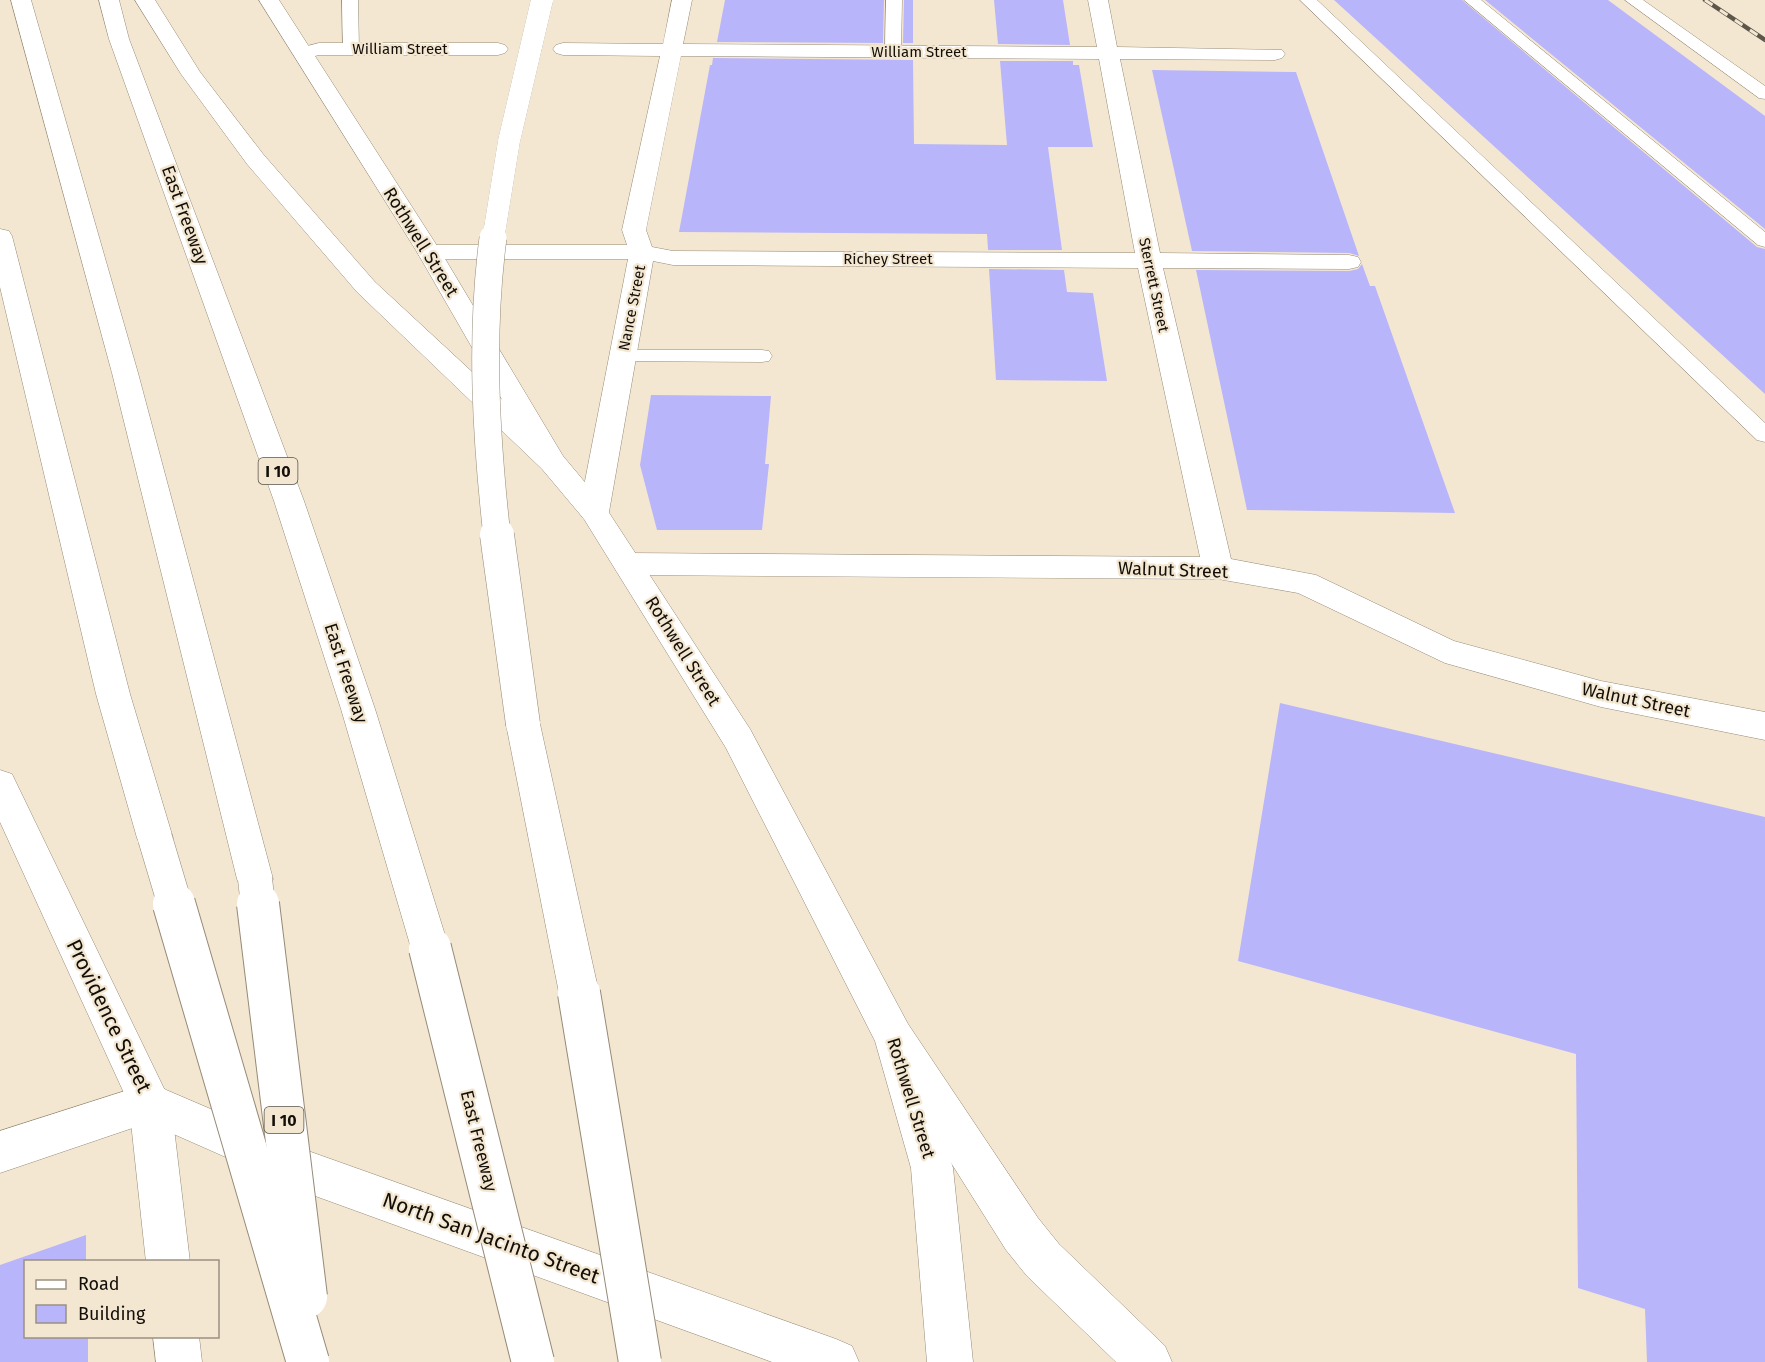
<svg xmlns="http://www.w3.org/2000/svg" width="1765" height="1362" font-family="'Fira Sans',sans-serif">
<style>
.building{fill:#b9b5fa}
.lines{fill:none;stroke-linecap:round;stroke-linejoin:round}
.lane-casing{stroke:#968a77;stroke-width:1}
.street-casing{stroke:#968a77;stroke-width:1}
.secondary-casing{stroke:#968a77;stroke-width:1}
.primary-casing{stroke:#968a77;stroke-width:1}
.highway-casing{stroke:#968a77;stroke-width:1}
.lane{fill:#fff;fill-rule:evenodd}
.street{fill:#fff;fill-rule:evenodd}
.secondary{fill:#fff;fill-rule:evenodd}
.primary{fill:#fff;fill-rule:evenodd}
.highway{fill:#fff;fill-rule:evenodd}
.rail-casing{stroke:#5d564b;stroke-width:4.5}
.rail{stroke:#f4e7d2;stroke-width:3;stroke-dasharray:9;stroke-linecap:butt}
.highway-bridge-far3-casing{stroke:#968a77;stroke-width:22;stroke-linecap:butt}
.highway-bridge-far2-casing{stroke:#968a77;stroke-width:28;stroke-linecap:butt}
.highway-bridge-far1-casing{stroke:#968a77;stroke-width:35;stroke-linecap:butt}
.highway-bridge-casing{stroke:#968a77;stroke-width:44;stroke-linecap:butt}
.highway-bridge-far3{stroke:#fff;stroke-width:22}
.highway-bridge-far2{stroke:#fff;stroke-width:27}
.highway-bridge-far1{stroke:#fff;stroke-width:34}
.highway-bridge{stroke:#fff;stroke-width:42}
.labels{text-anchor:middle;dominant-baseline:central;stroke-width:4.5;stroke-linejoin:round;paint-order:stroke}
.far-street-label{font-size:15px;fill:#130f08;stroke:#f4e7d2}
.shield{fill:#f4e7d2;stroke:#565045;stroke-width:1.5}
.shield-label{font-size:16px;font-weight:bold;fill:#130f08}
.street-label{font-size:18px;fill:#130f08;stroke:#f4e7d2}
.near-street-label{font-size:21px;fill:#130f08;stroke:#f4e7d2}
</style>
<rect width="100%" height="100%" fill="#f4e7d2"/>
<g class="building">
<polygon points="725,0 884,0 883,43 717,42"/>
<polygon points="904,0 913,0 913,43 903,43"/>
<polygon points="994,0 1063,0 1070,45 998,44"/>
<polygon points="1334,0 1462,0 1757,247 1765,249 1765,394"/>
<polygon points="1485,0 1608,0 1765,116 1765,229"/>
<polygon points="713,58 913,60 914,144 1007,145 1000,61 1073,61 1073,65 1079,65 1093,147 1048,147 1062,250 988,250 987,234 679,232 710,65 712,65"/>
<polygon points="1152,70 1296,72 1359,256 1349,253 1192,251"/>
<polygon points="1362,264 1370,286 1375,286 1455,513 1247,510 1196,270 1349,271 1358,269"/>
<polygon points="989,269 1064,270 1067,292 1093,293 1107,381 996,380"/>
<polygon points="651,395 771,396 765,464 769,464 762,530 657,530 640,465"/>
<polygon points="1280,703 1765,817 1765,1362 1647,1362 1645,1309 1578,1288 1576,1054 1238,961"/>
<polygon points="86,1235 86,1262 26,1262 26,1336 88,1336 88,1362 0,1362 0,1265"/>
</g>
<g class="lines">
<g class="lane-casing">
<g id="lane">
<polygon points="342,0 358,0 359,49 351,54 343,49"/>
<polygon points="886,0 902,0 901,51 893,56 885,51"/>
<polygon points="1300,0 1317,0 1765,423 1765,442 1757,440"/>
<polygon points="1464,0 1481,0 1765,232 1765,247 1758,245"/>
<polygon points="1625,0 1643,0 1765,86 1765,99 1759,98"/>
<polygon points="623,350 762,350 769,351 772,356 769,361 762,362 616,361 613,356 616,351"/>
</g>
</g>
<g class="street-casing">
<g id="street">
<path d="M672,0H692L683,44L1097,47L1088,0H1108L1117,47L1282,50L1285,54L1282,58L1275,60L1120,59L1160,253L1349,255L1358,257L1361,262L1358,267L1349,269L1163,268L1231,559L1316,575L1454,641L1601,681L1765,712V740L1601,707L1445,663L1298,593L1218,579L628,575L617,572L613,564L617,556L628,553L1200,557L1138,268L673,265L653,261L609,512L604,519L594,522L584,519L579,512L628,259H429L420,257L417,252L420,247L429,245H627L622,230L660,56L563,55L556,53L553,49L556,45L563,43L663,44ZM681,56L1099,59L1135,253L673,251L652,247L646,230Z"/>
<polygon points="319,43 498,43 505,45 508,49 505,53 498,55 319,55 303,59 296,57 293,53 296,49"/>
<polygon points="150,1083 165,1089 171,1103 165,1117 0,1173 0,1131"/>
</g>
</g>
<g class="secondary-casing">
<g id="secondary">
<polygon points="259,0 279,0 441,252 563,456 604,505 750,729 908,1024 953,1168 973,1362 927,1362 911,1168 875,1041 726,748 584,519 542,469 417,252"/>
<polygon points="0,770 12,774 171,1103 190,1262 146,1262 129,1104 0,822"/>
<polygon points="153,1336 199,1336 202,1362 156,1362"/>
</g>
</g>
<g class="primary-casing">
<g id="primary">
<polygon points="894,1018 908,1024 1038,1218 1059,1244 1165,1346 1172,1362 1116,1362 1027,1276 1006,1250 880,1050 874,1037 880,1024"/>
<polygon points="150,1083 311,1152 836,1339 852,1346 859,1362 772,1362 307,1193 135,1117 129,1103 135,1089"/>
</g>
</g>
<g class="highway-casing">
<g id="highway">
<polygon points="11,0 31,0 138,373 273,879 268,890 255,895 242,890 237,879 112,373"/>
<polygon points="99,0 119,0 129,39 304,501 375,709 449,948 444,960 430,965 416,960 411,948 341,709 274,501 109,39"/>
<polygon points="135,0 155,0 200,72 263,154 375,282 562,455 566,462 562,469 552,472 542,469 357,292 247,164 181,74"/>
<polygon points="0,229 9,231 12,236 130,694 173,838 168,849 155,853 142,849 137,838 96,694 0,287"/>
<polygon points="523,711 535,714 540,724 599,993 593,1006 579,1011 565,1006 559,993 506,724 511,714"/>
</g>
</g>
<use href="#lane" class="lane"/>
<use href="#street" class="street"/>
<use href="#secondary" class="secondary"/>
<use href="#primary" class="primary"/>
<use href="#highway" class="highway"/>
<g class="rail-casing">
<polyline id="rail" points="1705,0 1765,40"/>
</g>
<use href="#rail" class="rail"/>
<g class="highway-bridge-far3-casing">
<polyline id="highway-bridge-far3" points="493,240 509,141 542,0"/>
</g>
<g class="highway-bridge-far2-casing">
<path id="highway-bridge-far2" d="M493,238C480,337 486,438 497,536"/>
</g>
<g class="highway-bridge-far1-casing">
<g id="highway-bridge-far1">
<polyline points="497,535 523,724"/>
<polyline points="155,838 175,905"/>
<polyline points="255,879 258,905"/>
</g>
</g>
<g class="highway-bridge-casing">
<g id="highway-bridge">
<polyline points="174,904 308,1362"/>
<polyline points="258,904 306,1297"/>
<polyline points="430,948 533,1362"/>
<polyline points="579,993 640,1362"/>
</g>
</g>
<use href="#highway-bridge-far3" class="highway-bridge-far3"/>
<use href="#highway-bridge-far2" class="highway-bridge-far2"/>
<use href="#highway-bridge-far1" class="highway-bridge-far1"/>
<use href="#highway-bridge" class="highway-bridge"/>
</g>
<g class="labels">
<g class="far-street-label">
<text x="400" y="49">William Street</text>
<text x="919" y="52">William Street</text>
<text x="888" y="259">Richey Street</text>
<text transform="translate(1154 285) rotate(78)">Sterrett Street</text>
<text transform="translate(632 308) rotate(-79)">Nance Street</text>
</g>
<g class="shield">
<rect x="258.5" y="458" width="39" height="26" rx="4.5"/>
<rect x="264.5" y="1107" width="39" height="26" rx="4.5"/>
</g>
<g class="shield-label">
<text x="278" y="471">I 10</text>
<text x="284" y="1120">I 10</text>
</g>
<g class="street-label">
<text transform="translate(185 215) rotate(70)">East Freeway</text>
<text transform="translate(421 242) rotate(58)">Rothwell Street</text>
<text transform="translate(1173 570) rotate(2)">Walnut Street</text>
<text transform="translate(683 651) rotate(58)">Rothwell Street</text>
<text transform="translate(346 673) rotate(72)">East Freeway</text>
<text transform="translate(1636 700) rotate(12)">Walnut Street</text>
<text transform="translate(911 1098) rotate(73)">Rothwell Street</text>
<text transform="translate(479 1141) rotate(76)">East Freeway</text>
</g>
<g class="near-street-label">
<text transform="translate(109 1016) rotate(64)">Providence Street</text>
<text transform="translate(491 1238) rotate(20)">North San Jacinto Street</text>
</g>
</g>
<rect x="24" y="1260" width="195" height="78" fill="#f4e7d2" stroke="#9a9181" stroke-width="1.5"/>
<rect x="36" y="1280" width="30" height="9" fill="#ffffff" stroke="#9a9181" stroke-width="1.5"/>
<text x="78" y="1290" font-size="18" fill="#130f08">Road</text>
<rect x="36" y="1305" width="30" height="18" fill="#b9b5fa" stroke="#9a9181" stroke-width="1.5"/>
<text x="78" y="1320" font-size="18" fill="#130f08">Building</text>
</svg>
